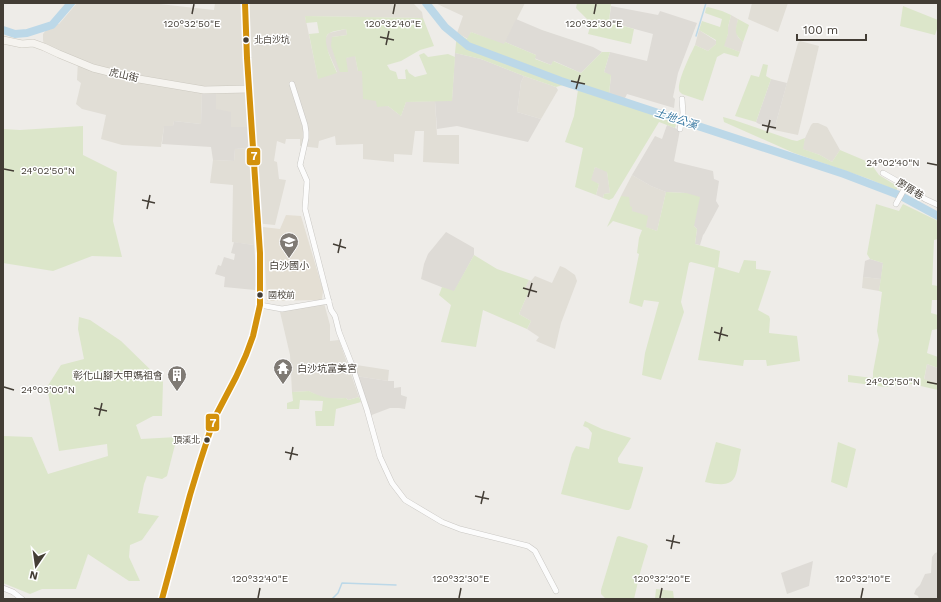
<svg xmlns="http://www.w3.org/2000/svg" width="941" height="602" font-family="'Work Sans','Noto Sans TC',sans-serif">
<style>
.residential{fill:#e1ded6}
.industrial{fill:#dedbd6}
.education{fill:#e4dfd4}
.green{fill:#dce6ca}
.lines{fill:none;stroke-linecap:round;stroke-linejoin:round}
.stream{stroke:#bcd8e8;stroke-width:1.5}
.river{stroke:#bcd8e8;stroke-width:8}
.street-casing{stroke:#cac8c4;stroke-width:6}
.secondary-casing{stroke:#ccc9c0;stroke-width:8}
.street{stroke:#fcfcfc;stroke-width:5}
.secondary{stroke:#f5f3ef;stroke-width:7}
.bus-1-casing{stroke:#fff;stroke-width:9}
.bus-1{stroke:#d3910b;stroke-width:6}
.ticks{fill:none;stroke:#433d35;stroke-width:1.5}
.bus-dot{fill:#433d35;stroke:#fff;stroke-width:1.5}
.labels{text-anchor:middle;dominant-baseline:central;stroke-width:3;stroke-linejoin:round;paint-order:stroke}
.bus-label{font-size:9px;fill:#433d35;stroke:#fff;text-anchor:start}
.street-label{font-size:10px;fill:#433d35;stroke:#fff}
.poi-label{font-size:10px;fill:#433d35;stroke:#fff}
.water-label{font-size:11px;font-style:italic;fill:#3a7aa3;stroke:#fff}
.ticks-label{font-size:10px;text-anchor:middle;fill:#433d35;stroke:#fff;stroke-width:3;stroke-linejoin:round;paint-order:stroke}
.line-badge{stroke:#fff;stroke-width:1.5}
.badge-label{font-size:11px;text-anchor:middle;font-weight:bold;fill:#fff}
</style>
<rect width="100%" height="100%" fill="#eeece8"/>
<g class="residential">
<polygon points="77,3 150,3 214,10 215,3 413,3 422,12 423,18 305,16 318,78 337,72 326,47 326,37 329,33 346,29 347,35 332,37 346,58 355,55 358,71 362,71 376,101 388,106 401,116 406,102 435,101 437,135 459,135 459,164 423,162 424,131 415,131 412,155 394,154 394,162 363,159 363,144 336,145 335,136 319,141 318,148 300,146 300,139 286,139 285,144 277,141 274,161 277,162 279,179 286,180 275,225 253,223 254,245 232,242 233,185 210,183 213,160 234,161 235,149 249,148 248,128 231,127 202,92 201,124 174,121 173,126 164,127 161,147 122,145 101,139 106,115 82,109 76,104 81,83 77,80 78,60 44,45 43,40 43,34 51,24 59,24"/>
<polygon points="435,3 525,3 504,45 471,32 468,39 457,33 463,16"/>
<polygon points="752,3 788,3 778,32 748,19"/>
<polygon points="731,15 738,19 736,30 738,37 743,42 740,52 723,46 728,34 728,27"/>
<polygon points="699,30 716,41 716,44 708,51 695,45"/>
<polygon points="800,41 819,46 798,135 774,130 798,43"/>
<polygon points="524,76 556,87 558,90 541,119 517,112 521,82"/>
<polygon points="813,123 818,123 827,127 840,150 832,162 820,155 802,149 805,138 811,125"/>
<polygon points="595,167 607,171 610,193 604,194 603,198 596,195 599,184 590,181"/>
<polygon points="632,175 651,186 666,192 657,231 645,227 632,211 632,207 630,207 621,196"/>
<polygon points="560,266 565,268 575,275 577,281 561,323 555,349 536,341 539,337 527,329 531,321 519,314 529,291 524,289 529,280 531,281 535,276 552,283"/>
<polygon points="863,277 881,279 879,291 862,288"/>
<polygon points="324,303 330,325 330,341 339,340 359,397 348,400 346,398 331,399 318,396 309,391 292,392 290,355 280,312"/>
<polygon points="350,364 389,370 388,381 356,376"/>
<polygon points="927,364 938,368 938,384 924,380"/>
</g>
<g class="industrial">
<polygon points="611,6 658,15 660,11 697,23 678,73 673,97 675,99 674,108 627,94 624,100 609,94 611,76 604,72 610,52 647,61 653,34 609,22"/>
<polygon points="516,19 542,30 593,47 602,52 581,73 554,61 551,65 534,58 536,55 505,42"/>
<polygon points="455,53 481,59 524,76 521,82 517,112 541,119 528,142 457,126 437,129 435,101 452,100"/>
<polygon points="771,79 787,83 774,130 757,123 756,122"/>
<polygon points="202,92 216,92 216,109 231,112 231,127 248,127 249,148 235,149 234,161 213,160 211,147 162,144 164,126 173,126 174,121 201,124"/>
<polygon points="667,125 680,130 674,161 676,162 713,171 714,179 719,181 716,201 719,206 704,234 703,235 700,245 695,244 697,229 694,226 686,193 666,192 651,186 632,175 655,136 662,139"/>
<polygon points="446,232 474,248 474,255 454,292 421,279 424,264 428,254"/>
<polygon points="234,242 254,245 257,280 255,290 224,287 225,277 215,274 218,265 221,266 224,257 234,260 235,254 231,253"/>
<polygon points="870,259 883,263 881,279 863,277 865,261"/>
<polygon points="356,376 388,381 394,381 394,388 401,387 401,395 407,397 405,409 399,408 390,408 369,416"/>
<polygon points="938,552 938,599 919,599 918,596 914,594 916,589 920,585 925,574 931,573 932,557 935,553"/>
<polygon points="813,561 809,586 787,594 781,573"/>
</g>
<polygon class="education" points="286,215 301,216 323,290 322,300 267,301 263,227 280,229"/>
<g class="green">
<polygon points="577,3 611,3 609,22 634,29 631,44 588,34 591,23 576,8"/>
<polygon points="903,6 938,20 938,26 935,35 900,26"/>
<path d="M708,7L722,11L731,15L728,27V34L724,46L740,52L738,57L724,53L717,57L703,101L682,94C680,92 679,92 679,89C678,80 690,55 695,45L708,51L716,44V40L699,30L702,21L720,27L722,19L705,13L706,8Z"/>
<path d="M305,16L423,18L434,46L420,50L401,61L387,65L390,70L396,72L398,79H406L405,70L407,69L409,73L415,77L427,74L419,55L424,53L428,57L448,54L455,57L452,101L406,102L401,116L388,106L377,107L376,101L363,99L362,71H358L355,56L346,58L348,72H340L331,46L332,37L347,35L346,29C341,30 332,31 328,34C321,41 334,65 337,73L318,79L309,34L319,33L317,22L306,23Z"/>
<path d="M738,19L749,25L743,42C734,33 735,32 738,19Z"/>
<polygon points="471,32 504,44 505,42 536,55 535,59 551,65 553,61 581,73 602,52 610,52 604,72 611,75 609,94 677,121 675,128 659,122 613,198 609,200 603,198 604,194 610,193 607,172 595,167 591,180 599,184 596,195 575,187 583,148 565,142 574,116 578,90 563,85 556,87 524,76 481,59 455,53 457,33 467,39"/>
<polygon points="763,64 768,65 766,76 771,79 756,122 735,116 751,75 759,77"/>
<polygon points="723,117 734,120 792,140 797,141 805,138 803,149 820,155 832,162 840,150 866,161 871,164 879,175 897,186 897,191 869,179 794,153 724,122"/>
<polygon points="83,126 83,155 117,172 113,221 122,257 92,256 53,271 3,263 3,129 20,130"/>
<polygon points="666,192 686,193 700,197 694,226 697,229 695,244 720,251 718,267 739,273 744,260 756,261 756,269 771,271 758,310 769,316 770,319 769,333 797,336 800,361 767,366 766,360 744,360 743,366 698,360 715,268 691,262 689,263 681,302 684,312 661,380 642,375 645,353 659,302 644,300 642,307 629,303 639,254 637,253 639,238 642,230 613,221 607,227 621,196 629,197 630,206 632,207 632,211 648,216 646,227 657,231"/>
<polygon points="876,204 899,211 903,204 938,221 938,239 934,240 932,285 938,286 938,300 932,300 931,313 938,315 938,329 932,330 927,353 938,357 938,368 927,364 924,379 938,384 938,390 912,384 884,387 872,385 848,382 848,375 873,378 873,372 879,340 877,331 882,292 879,291 883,263 870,259 867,254"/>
<polygon points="474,255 497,269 529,280 525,288 529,291 519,314 531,321 527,329 483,310 476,347 441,342 451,305 439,295 442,287 454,291"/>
<polygon points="79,317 90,320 121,341 163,382 162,416 153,416 136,425 141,439 177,437 167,476 162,479 147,476 144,484 138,513 159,516 142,540 130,545 129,557 140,581 129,581 88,554 76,589 42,589 30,594 3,583 3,436 32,437 48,474 108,456 107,444 59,451 47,387 61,365 84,359 78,329"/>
<path d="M309,391C323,398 329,399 346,398L348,400L359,397L361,402L336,409L334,426H316L315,411H322L323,401L300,400L299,409H287V403L293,401L292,392Z"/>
<polygon points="585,421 602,429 631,438 618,458 618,461 619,463 643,467 643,469 636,491 631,508 629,510 626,510 561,494 572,454 576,446 589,449 592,433 588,428 583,426"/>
<path d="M716,442L741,449C735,476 740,490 705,482Z"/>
<polygon points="838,442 856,449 847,488 831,482"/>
<polygon points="619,536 646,544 648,546 640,573 634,599 606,599 601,594 601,590 617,537"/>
<polygon points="656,589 673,591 674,599 655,599"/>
</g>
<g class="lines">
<g class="stream">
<polyline points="696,36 706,3"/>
<polyline points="332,599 338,593 342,583 396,585"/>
</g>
<g class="river">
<polyline points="426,3 445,27 468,46 561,81 844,174 899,195 938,216"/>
<polyline points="3,30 15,34 27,33 52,25 71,3"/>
</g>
<g class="street-casing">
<g id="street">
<polyline points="292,84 305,125 306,132 306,138 300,165 307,181 305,209 331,310 335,316 339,332 352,365 367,410 380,457 392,483 405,500 442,522 460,529 528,546 535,551 556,591"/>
<polyline points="680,129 683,113 682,99"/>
<polyline points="883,173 906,186 925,199 938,205"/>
<polyline points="896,204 906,186"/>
<polyline points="260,305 282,309 329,301"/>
<polyline points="3,588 13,592 22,599"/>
</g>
</g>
<g class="secondary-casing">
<g id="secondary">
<polyline points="3,40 22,44 33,43 44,47 59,54 93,68 133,78 204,90 249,89"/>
<polyline points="162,599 190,495 200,462 214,419 236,377 246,355 253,336 260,305 260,253 247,58 245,3"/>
</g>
</g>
<use href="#street" class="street"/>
<use href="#secondary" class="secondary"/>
<g class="bus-1-casing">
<polyline id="bus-1" points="162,599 190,495 200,462 214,419 236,377 246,355 253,336 260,305 260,253 247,58 245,3"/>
</g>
<use href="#bus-1" class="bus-1"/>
</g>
<path class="ticks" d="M192,14L194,4M393,14L395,4M594,14L596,4M380,37L394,40M386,45L389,31M571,81L585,84M576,89L580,75M762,125L776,128M767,133L770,120M927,163L937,165M4,169L14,171M142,200L155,203M147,209L150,195M333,244L346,248M338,253L341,239M523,288L537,292M528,297L532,283M714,332L728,336M719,341L722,327M927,382L937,384M4,387L14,390M94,408L107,411M99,416L102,403M285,452L298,455M290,460L293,447M475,496L489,499M481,504L484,491M666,540L680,543M671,549L674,535M258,598L260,588M459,598L461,588M660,598L662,588M861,598L863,588"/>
<defs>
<g id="school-pin" transform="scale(1)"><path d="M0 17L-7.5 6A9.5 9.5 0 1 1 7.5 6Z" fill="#7f7a74" stroke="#fff"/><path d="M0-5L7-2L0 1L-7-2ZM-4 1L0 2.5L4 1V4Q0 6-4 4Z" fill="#fff"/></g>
<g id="temple-pin" transform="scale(1)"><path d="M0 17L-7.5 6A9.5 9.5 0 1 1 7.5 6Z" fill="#7f7a74" stroke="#fff"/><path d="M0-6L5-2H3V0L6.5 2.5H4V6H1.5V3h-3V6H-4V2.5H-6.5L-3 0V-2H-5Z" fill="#fff"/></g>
<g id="building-pin" transform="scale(1)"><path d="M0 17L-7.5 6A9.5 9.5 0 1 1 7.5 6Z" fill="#7f7a74" stroke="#fff"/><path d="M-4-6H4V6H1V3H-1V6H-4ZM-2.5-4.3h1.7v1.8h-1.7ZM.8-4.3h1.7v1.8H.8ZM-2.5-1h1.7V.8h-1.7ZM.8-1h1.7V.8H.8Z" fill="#fff"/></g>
</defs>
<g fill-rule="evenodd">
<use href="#school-pin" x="289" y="242"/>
<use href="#temple-pin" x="283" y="368"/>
<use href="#building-pin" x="177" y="375"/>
</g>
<g class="bus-dot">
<circle cx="246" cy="40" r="3.5"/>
<circle cx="260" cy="295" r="3.5"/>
<circle cx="207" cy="440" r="3.5"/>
</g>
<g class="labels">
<g class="bus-label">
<text x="254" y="40">北白沙坑</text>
<text x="268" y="295">國校前</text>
<text x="200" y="440" text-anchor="end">頂溪北</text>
</g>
<g class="street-label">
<text transform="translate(124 75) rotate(13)">虎山街</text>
<text transform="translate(910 189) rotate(32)">廖厝巷</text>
</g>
<g class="poi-label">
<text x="289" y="265">白沙國小</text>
<text x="297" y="368" text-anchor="start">白沙坑富美宮</text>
<text x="163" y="375" text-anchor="end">彰化山腳大甲媽祖會</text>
</g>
<g class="water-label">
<text transform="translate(676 119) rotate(18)">土地公溪</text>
</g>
</g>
<g class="ticks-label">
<text x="192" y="27">120°32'50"E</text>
<text x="393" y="27">120°32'40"E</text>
<text x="594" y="27">120°32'30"E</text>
<text x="893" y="166">24°02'40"N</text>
<text x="48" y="174">24°02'50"N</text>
<text x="893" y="385">24°02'50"N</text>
<text x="48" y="393">24°03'00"N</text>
<text x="260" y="582">120°32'40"E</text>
<text x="461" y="582">120°32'30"E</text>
<text x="662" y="582">120°32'20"E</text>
<text x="863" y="582">120°32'10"E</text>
</g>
<g class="line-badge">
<rect x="246" y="147" width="15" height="19" rx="4" fill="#d3910b"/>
<rect x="205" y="413" width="15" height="19" rx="4" fill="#d3910b"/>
</g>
<g class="badge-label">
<text x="254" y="160">7</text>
<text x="213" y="427">7</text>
</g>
<rect width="941" height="602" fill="none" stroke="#433d35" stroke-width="8"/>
<g transform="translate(36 566) rotate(193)" stroke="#ffffff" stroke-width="3" paint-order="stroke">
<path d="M0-3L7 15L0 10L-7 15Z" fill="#433d35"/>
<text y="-6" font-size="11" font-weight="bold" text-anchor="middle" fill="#433d35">N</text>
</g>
<path d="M797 34v6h69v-6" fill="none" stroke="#433d35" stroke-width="2"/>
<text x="803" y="34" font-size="12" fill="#433d35" stroke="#ffffff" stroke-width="3" paint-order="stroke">100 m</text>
</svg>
